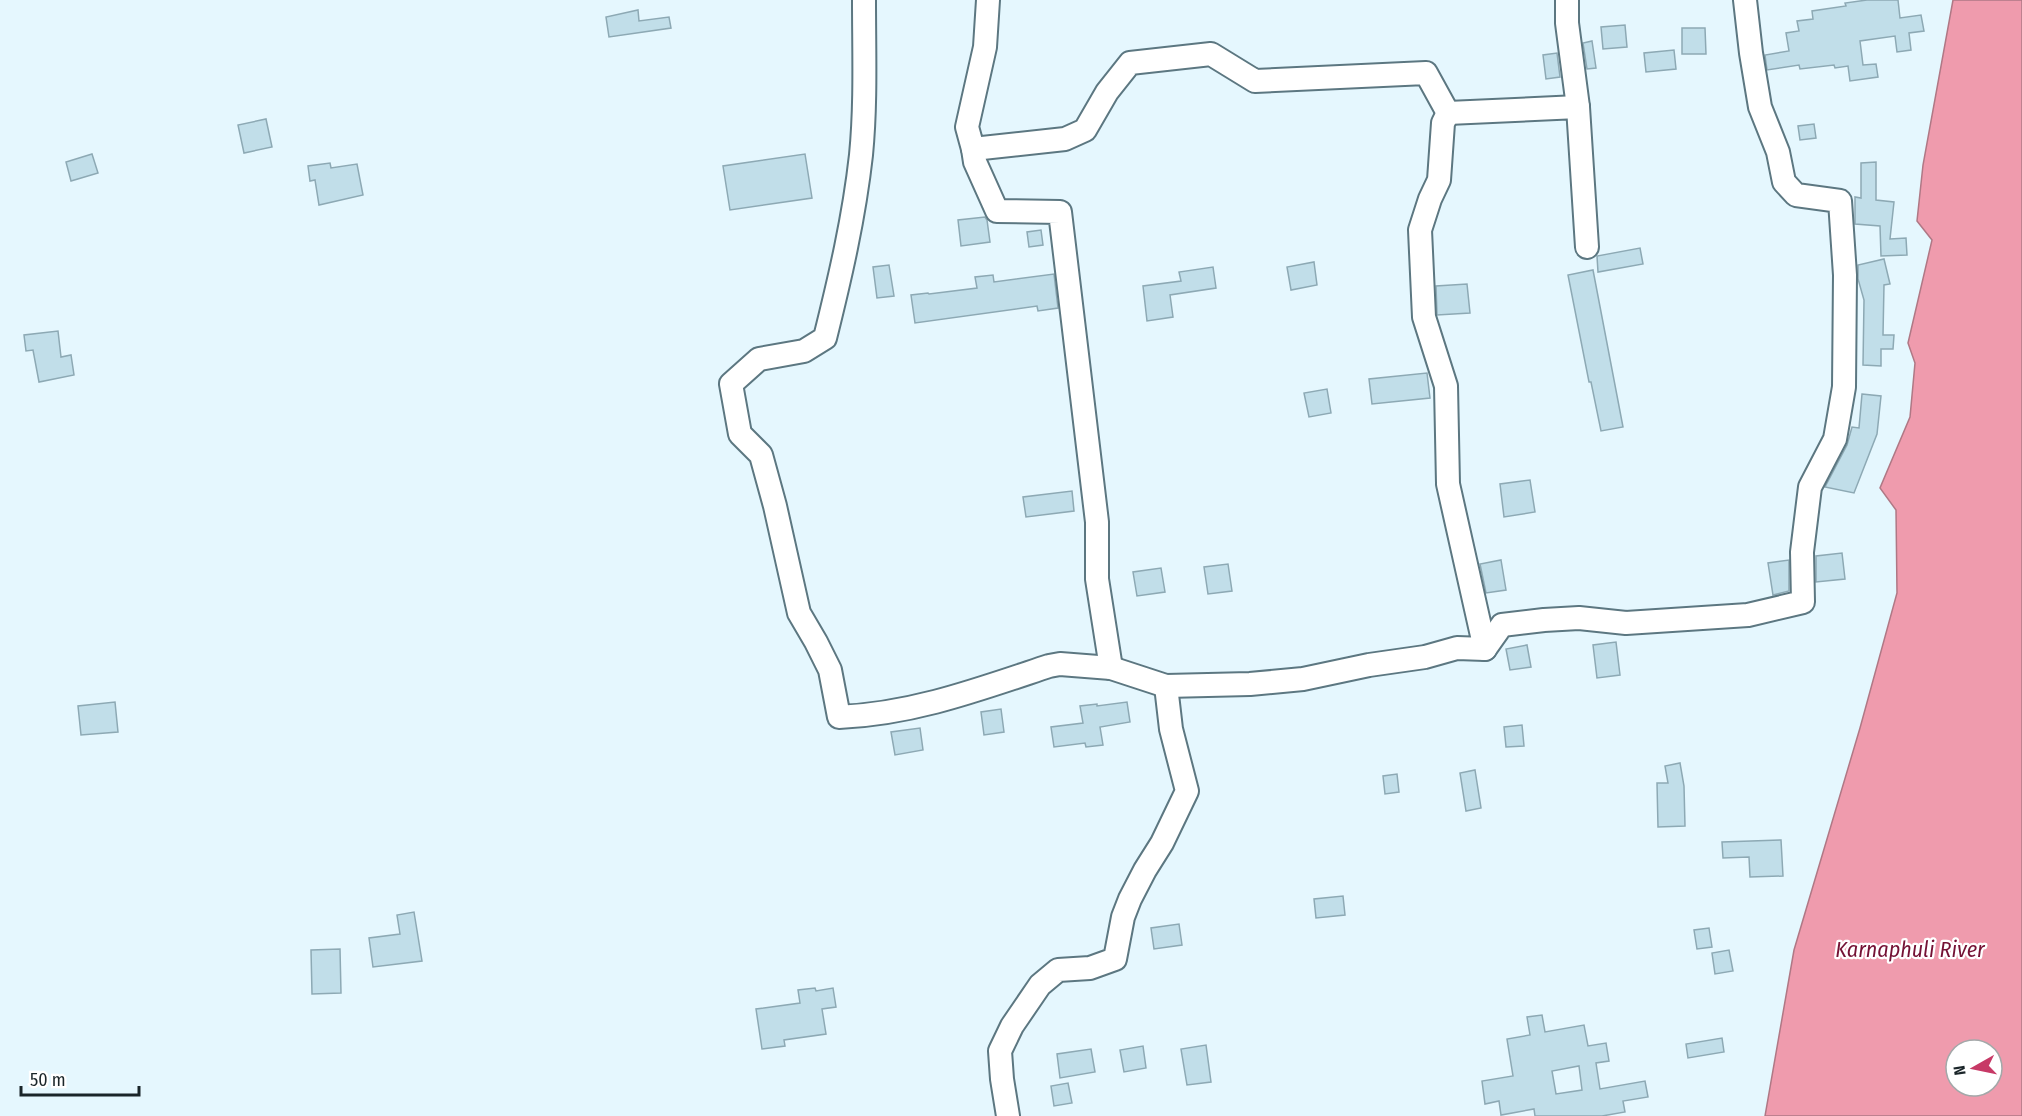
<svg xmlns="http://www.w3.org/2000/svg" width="2022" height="1116" font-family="'Fira Sans Condensed',sans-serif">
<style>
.water{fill:#ef9bad;stroke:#af7885;stroke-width:1.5;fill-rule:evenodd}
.building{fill:#c1dee9;stroke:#8da9b4;stroke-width:1.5;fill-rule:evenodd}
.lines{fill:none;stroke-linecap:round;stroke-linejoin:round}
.minor-casing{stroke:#5c7781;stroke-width:26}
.minor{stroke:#fff;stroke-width:22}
.labels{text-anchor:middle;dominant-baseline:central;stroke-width:4.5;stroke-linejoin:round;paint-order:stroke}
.water-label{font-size:22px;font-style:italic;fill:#741235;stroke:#fff}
</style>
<rect width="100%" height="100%" fill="#e5f7fe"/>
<path class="water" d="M1953,0H2022V1116H1765L1794,950L1860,728L1897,593L1896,510L1880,488L1910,417L1915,363L1908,343L1932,240L1917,221L1923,165ZM1956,1050H1992V1086H1956Z"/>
<g class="building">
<polygon points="1867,0 1898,0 1900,18 1921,15 1924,31 1909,33 1911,50 1897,52 1895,36 1860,41 1863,65 1876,64 1878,77 1850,81 1848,66 1835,68 1834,65 1800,69 1799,65 1767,70 1765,55 1789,51 1786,33 1799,31 1797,21 1813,19 1812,11 1846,6 1845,3"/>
<polygon points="638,10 639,21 669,17 671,28 609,37 606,17"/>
<polygon points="1625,25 1627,47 1603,49 1601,27"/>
<polygon points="1682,28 1705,28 1706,54 1682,54"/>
<polygon points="1592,41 1596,68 1587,69 1583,43"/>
<polygon points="1674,50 1676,69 1646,72 1644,53"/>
<polygon points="1557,53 1560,77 1546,79 1543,55"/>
<polygon points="266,119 272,147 244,153 238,125"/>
<polygon points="1814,124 1816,138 1800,140 1798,126"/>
<polygon points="92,154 98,173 71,181 66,162"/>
<polygon points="805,154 812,198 730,210 723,166"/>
<polygon points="1876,162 1876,200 1894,202 1890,239 1906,238 1907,255 1881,256 1880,226 1855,224 1855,197 1861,198 1861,163"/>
<polygon points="330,163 331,168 357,164 363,195 319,205 315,180 310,181 308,166"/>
<polygon points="985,217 987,220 990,242 961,246 958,220"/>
<polygon points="1041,230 1043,245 1029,247 1027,232"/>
<polygon points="1640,248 1643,264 1598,272 1597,256"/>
<polygon points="1884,259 1890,284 1884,285 1883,335 1894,335 1893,349 1881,349 1881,366 1863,365 1864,300 1858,279 1858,265"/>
<polygon points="1314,262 1317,285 1291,290 1287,267"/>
<polygon points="889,265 894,296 877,298 873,267"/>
<polygon points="1213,267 1216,288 1170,295 1173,317 1147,321 1143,286 1181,281 1179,272"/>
<polygon points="1593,270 1623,427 1601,431 1591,382 1589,382 1568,275"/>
<polygon points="1054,274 1058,308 1038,311 1037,306 915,323 911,295 928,293 929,294 977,288 975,277 993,275 994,282"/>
<polygon points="1467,284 1470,313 1437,315 1436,286"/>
<polygon points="58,331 61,357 71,355 74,375 39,382 33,350 26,351 24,335"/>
<polygon points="1427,373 1430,398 1372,404 1369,379"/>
<polygon points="1327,389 1331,413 1309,417 1304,393"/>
<polygon points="1862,394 1881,396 1877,434 1854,493 1825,487 1847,445 1852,427 1859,428"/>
<polygon points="1530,480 1535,512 1504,517 1500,484"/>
<polygon points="1072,491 1074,511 1026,517 1023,497"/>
<polygon points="1842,553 1845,579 1816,582 1816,556"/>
<polygon points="1501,560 1506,590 1486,593 1480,564"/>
<polygon points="1789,560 1789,591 1773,595 1768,563"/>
<polygon points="1228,564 1232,591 1208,594 1204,567"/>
<polygon points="1161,568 1165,592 1137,596 1133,572"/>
<polygon points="1616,642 1620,675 1597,678 1593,645"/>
<polygon points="1527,645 1531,667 1510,670 1506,649"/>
<polygon points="115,702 118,732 81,735 78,706"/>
<polygon points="1127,702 1130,722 1100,727 1103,745 1086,747 1085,743 1054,747 1051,727 1083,723 1080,706 1097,704 1097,706"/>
<polygon points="1001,709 1004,732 984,735 981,712"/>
<polygon points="1522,725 1524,746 1506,747 1504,727"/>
<polygon points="920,728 923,750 895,755 891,732"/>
<polygon points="1680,763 1684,786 1685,826 1658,827 1657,783 1668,783 1665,766"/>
<polygon points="1475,770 1481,808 1466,811 1460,773"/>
<polygon points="1397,774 1399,792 1385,794 1383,776"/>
<polygon points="1781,840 1783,876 1750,877 1749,857 1723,858 1722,842"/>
<polygon points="1343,896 1345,915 1316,918 1314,899"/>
<polygon points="414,912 422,961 373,967 369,938 400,934 397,915"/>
<polygon points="1179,924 1182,945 1154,949 1151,928"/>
<polygon points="1709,928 1712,947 1697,949 1694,930"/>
<polygon points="340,949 341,993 312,994 311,950"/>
<polygon points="1729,950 1733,971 1715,974 1712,953"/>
<polygon points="815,988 816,991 833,988 836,1007 822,1009 826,1034 784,1040 785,1046 762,1049 756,1009 800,1003 798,990"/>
<path d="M1542,1015L1545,1032L1584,1025L1588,1046L1606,1043L1609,1061L1596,1063L1600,1089L1645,1081L1648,1097L1623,1101L1625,1112L1602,1116H1535L1534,1109L1501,1115L1499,1101L1485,1104L1482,1081L1513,1076L1507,1039L1530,1035L1527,1017ZM1579,1066L1582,1090L1556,1094L1552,1071Z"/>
<polygon points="1722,1038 1724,1052 1688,1058 1686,1044"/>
<polygon points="1206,1045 1211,1082 1187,1085 1181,1049"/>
<polygon points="1143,1046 1146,1068 1124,1072 1120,1050"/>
<polygon points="1091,1049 1095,1072 1060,1078 1057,1054"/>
<polygon points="1068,1083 1072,1103 1054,1106 1051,1086"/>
</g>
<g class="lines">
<g class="minor-casing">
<g id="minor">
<path d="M864,0C864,52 866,104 861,155C854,218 840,278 825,338L804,351L759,359L731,384L740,434L761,455L775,506L799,613L816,642L830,670L839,717C913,714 980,689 1049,666L1060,664L1111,668L1166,686L1250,684L1303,679L1369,665L1425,657L1457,648L1485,649L1448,484L1446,386L1424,317L1420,230L1430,199L1439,180L1443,123L1448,113"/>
<polyline points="988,0 985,47 967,127 973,149 1065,139 1085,130 1107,92 1130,63 1211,54 1255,81 1426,73 1448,113 1578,107 1587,247"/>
<polyline points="1567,0 1567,23 1578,107"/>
<polyline points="973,149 975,162 997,211 1060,212 1097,522 1097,579 1111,668"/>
<polyline points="1485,649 1502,625 1544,620 1579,618 1626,623 1748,615 1803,602 1802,552 1810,487 1835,439 1844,387 1845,275 1840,201 1796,195 1784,182 1778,152 1760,107 1751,53 1745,0"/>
<polyline points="1008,1116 1002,1079 1000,1051 1012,1026 1040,985 1058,970 1090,968 1115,959 1123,917 1130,899 1145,870 1162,843 1187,791 1171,729 1166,686"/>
</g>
</g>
<use href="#minor" class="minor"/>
</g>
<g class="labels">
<g class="water-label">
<text x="1910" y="949">Karnaphuli River</text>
</g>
</g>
<g transform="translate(1974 1068) rotate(261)"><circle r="28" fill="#ffffff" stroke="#a3a8a9" stroke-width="1.5"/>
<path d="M0-4.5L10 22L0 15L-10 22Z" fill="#c73966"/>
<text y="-9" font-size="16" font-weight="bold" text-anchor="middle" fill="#1a2529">N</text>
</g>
<path d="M21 1086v9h118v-9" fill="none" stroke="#1a2529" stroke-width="3"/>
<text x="30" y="1086" font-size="18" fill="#1a2529" stroke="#ffffff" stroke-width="4.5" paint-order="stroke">50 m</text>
</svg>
